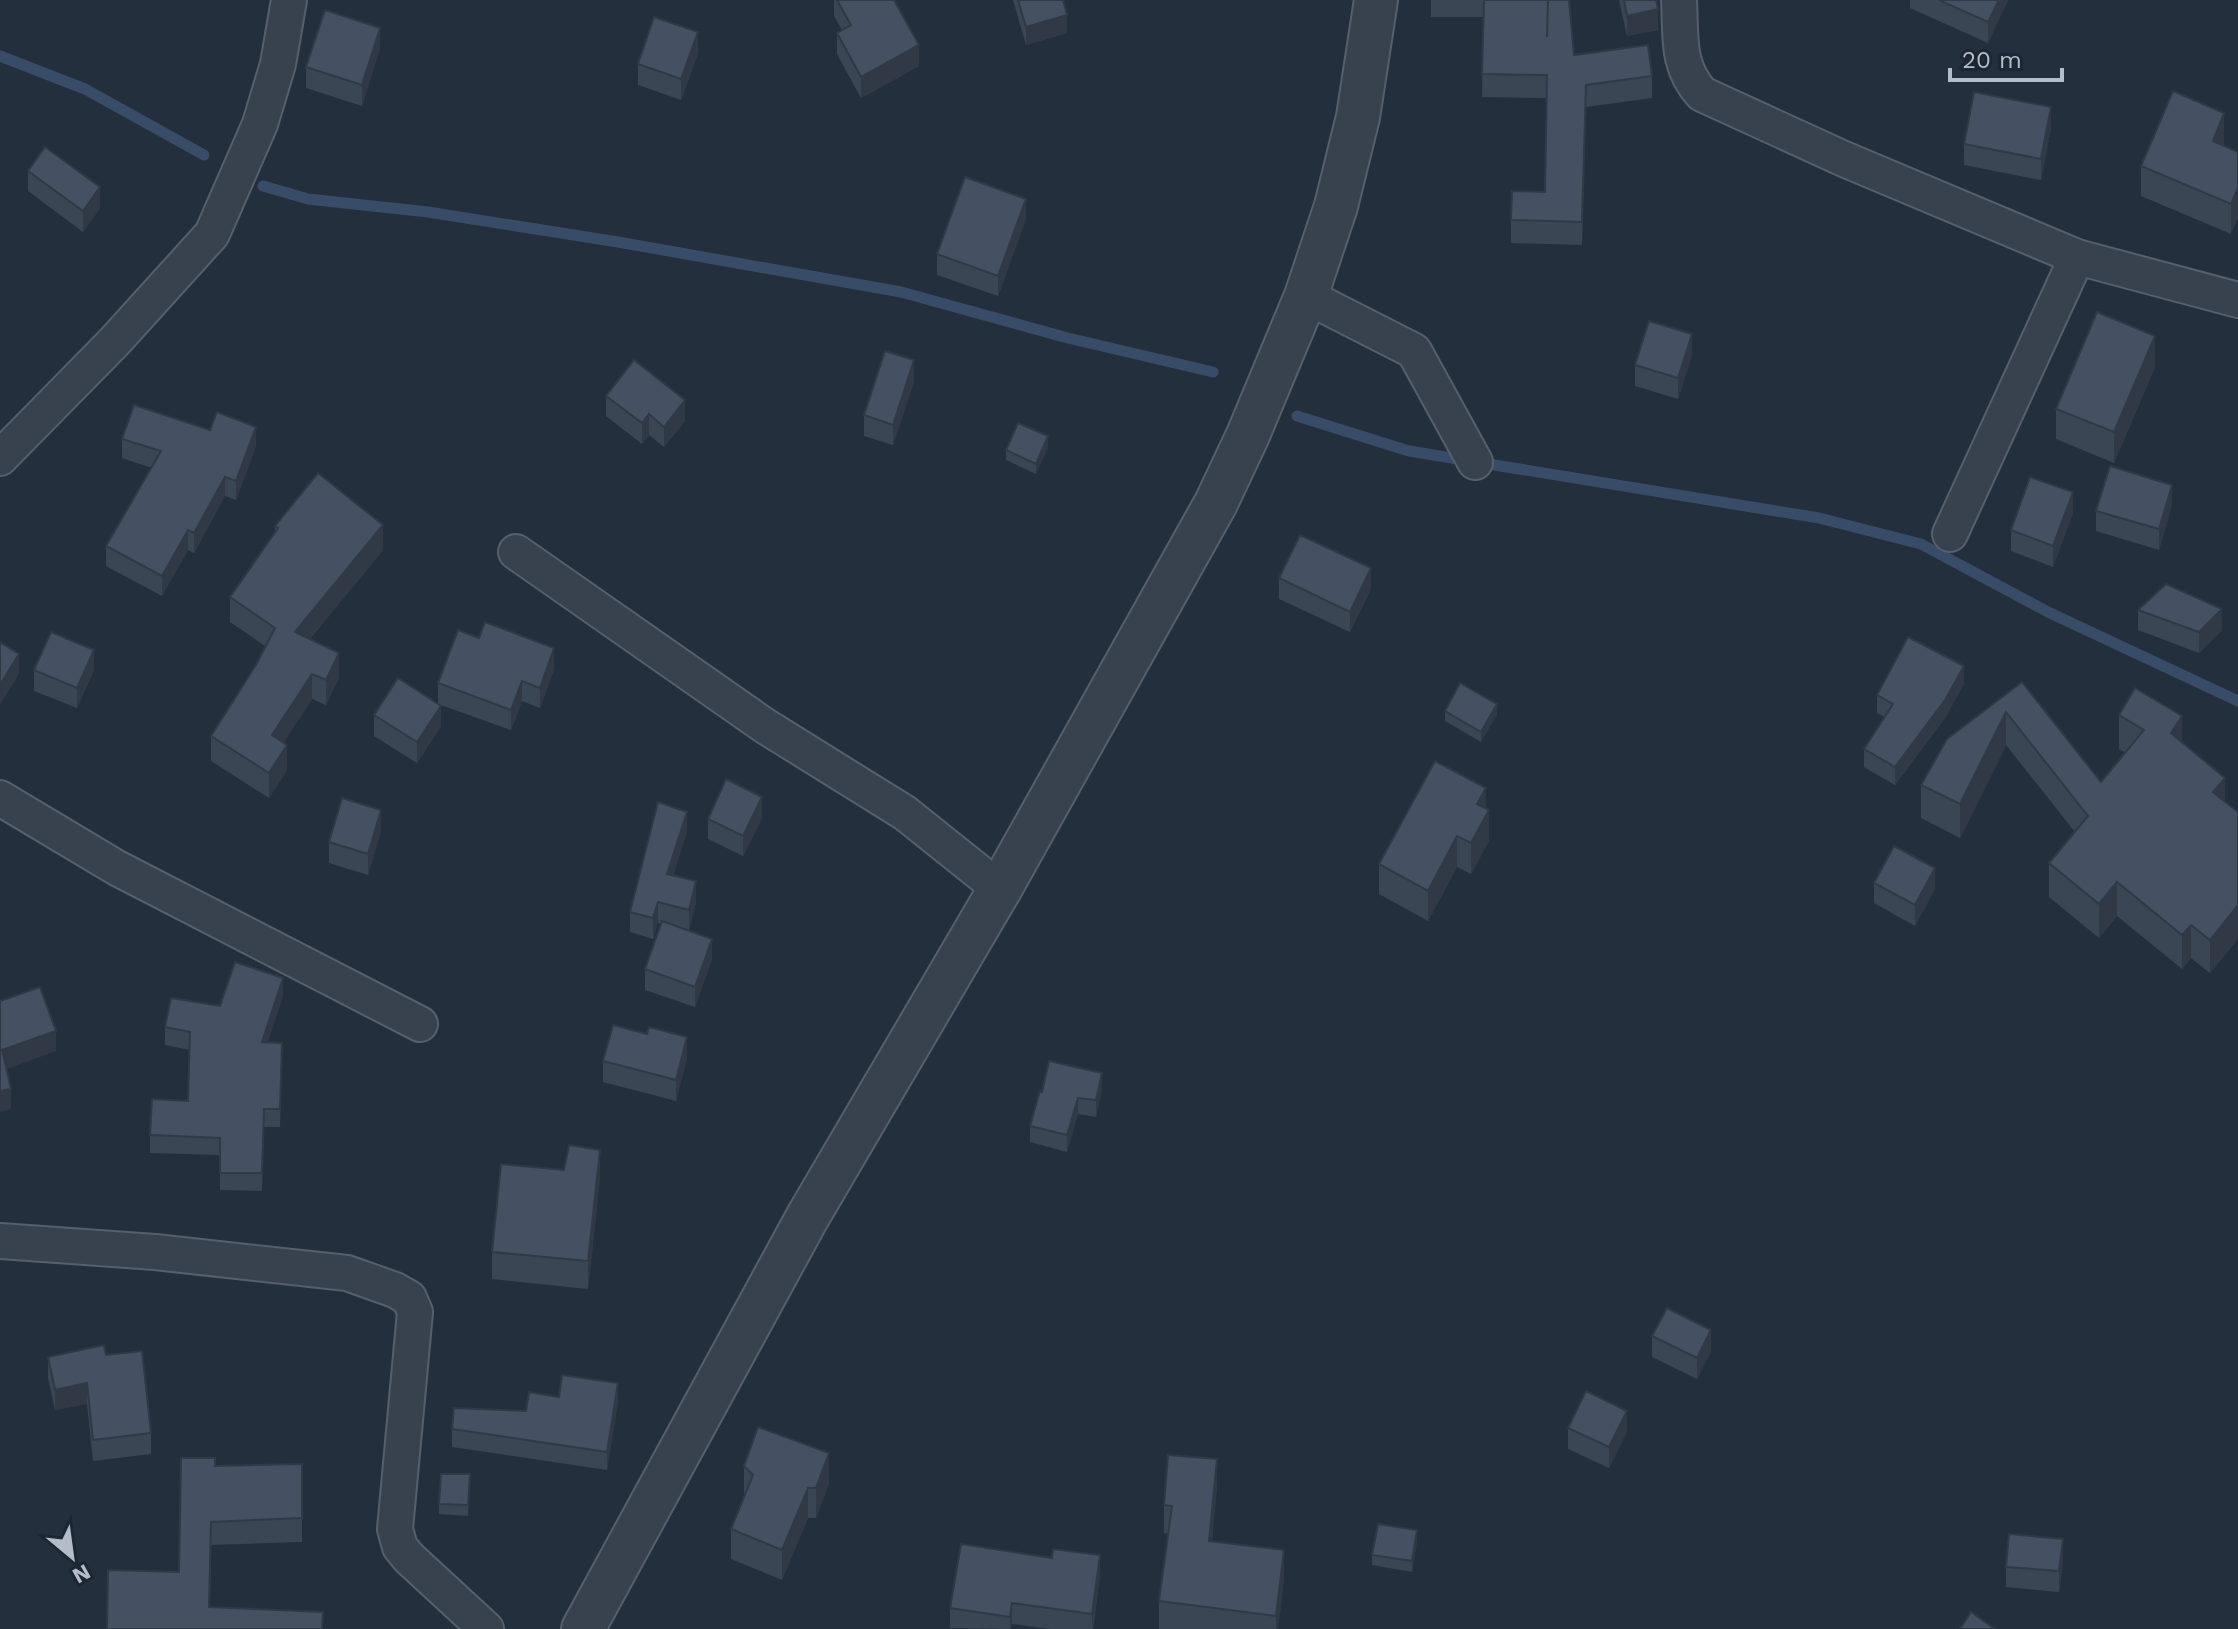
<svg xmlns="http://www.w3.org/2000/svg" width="2238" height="1629" font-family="'Work Sans',sans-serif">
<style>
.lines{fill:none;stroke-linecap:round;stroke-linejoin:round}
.stream{stroke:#394c67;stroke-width:11}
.minor-casing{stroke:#565f6c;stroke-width:38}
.tertiary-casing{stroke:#565f6c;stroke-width:46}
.minor{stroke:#38414e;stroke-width:34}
.tertiary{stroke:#38414e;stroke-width:42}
.wall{fill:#3b4654}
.shaded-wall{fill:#303945}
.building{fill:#455162;stroke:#303945;stroke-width:2}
</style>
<rect width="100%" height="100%" fill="#242f3e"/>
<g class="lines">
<g class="stream">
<polyline points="0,56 85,89 204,155"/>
<polyline points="263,186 308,199 428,212 618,242 901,292 1068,338 1213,372"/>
<polyline points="1297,416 1409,451 1819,518 1921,544 2048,612 2238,701"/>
</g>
<g class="minor-casing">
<g id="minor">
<path d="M1679,0C1681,35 1676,66 1702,94L1844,159L2077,257L2238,300"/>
<polyline points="1306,296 1414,351 1475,462"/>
<polyline points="0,458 115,341 212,234 260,124 278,64 289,0"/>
<polyline points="1950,534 2077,257"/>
<polyline points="516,552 765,726 905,813 1000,889"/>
<polyline points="0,798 117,868 420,1024"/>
<polyline points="0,1241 155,1252 347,1273 395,1290 409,1298 415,1312 395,1529 400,1547 409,1558 486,1629"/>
</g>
</g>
<g class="tertiary-casing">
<polyline id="tertiary" points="583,1629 807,1218 1000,889 1216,503 1248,435 1306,296 1336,206 1358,117 1376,0"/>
</g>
<use href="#minor" class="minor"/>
<use href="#tertiary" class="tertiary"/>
</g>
<g class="wall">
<polygon points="834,0 894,0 919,66 861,98 837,54 837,33 842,30 834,16"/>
<polygon points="1013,0 1063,0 1067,33 1026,45"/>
<polygon points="1431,0 1548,0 1574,55 1652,76 1652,98 1586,107 1582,245 1511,243 1511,220 1545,192 1547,98 1482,97 1483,17 1431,17"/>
<polygon points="1619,0 1656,0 1658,30 1627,36"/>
<polygon points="1910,0 2008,0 1988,43 1910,8"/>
<polygon points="380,48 362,106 306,88 306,67"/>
<polygon points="698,53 681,100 638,85 638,64"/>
<polygon points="2051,128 2041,180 1964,165 1964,144"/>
<polygon points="2224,143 2224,146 2238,152 2231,234 2141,196 2141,166"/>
<polygon points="28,171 100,208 83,232 28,191"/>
<polygon points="1026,219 998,296 937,275 937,254"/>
<polygon points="1692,355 1678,399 1635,386 1635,365"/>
<polygon points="2155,367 2114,463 2056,439 2056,409"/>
<polygon points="914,381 893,445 864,436 864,415"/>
<polygon points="606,396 685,421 664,447 649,435 642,444 606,416"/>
<polygon points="122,439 256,446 236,500 225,496 194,553 188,550 162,596 106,566 106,546 152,468 122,458"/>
<polygon points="1048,447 1036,474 1006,460 1006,450"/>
<polygon points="2172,505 2159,550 2096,531 2096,511"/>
<polygon points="2073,513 2053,567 2011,551 2011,530"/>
<polygon points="275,526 383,550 310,639 339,678 326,705 312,699 283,743 287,770 269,798 211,761 211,736 256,665 265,646 230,622 230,597 275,531"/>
<polygon points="1279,578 1371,589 1350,632 1279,599"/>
<polygon points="2138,610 2222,630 2199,653 2138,630"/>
<polygon points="479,638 554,669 540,708 522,701 511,730 438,704 438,683"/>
<polygon points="34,670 94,670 77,708 34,691"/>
<polygon points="2022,682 2101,782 2126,753 2119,749 2119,715 2182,742 2225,802 2238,812 2238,939 2210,973 2191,958 2182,969 2117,916 2099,938 2049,897 2049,863 2075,832 2006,745 1960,838 1921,818 1921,785"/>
<polygon points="1964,684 1945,718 1895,785 1864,767 1864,749 1885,717 1877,713 1877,695"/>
<polygon points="1445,711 1497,714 1481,742 1445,721"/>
<polygon points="374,715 441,726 417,763 374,736"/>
<polygon points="1486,808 1489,841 1471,874 1457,867 1428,921 1379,894 1379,864"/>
<polygon points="762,818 743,856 708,839 708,819"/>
<polygon points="381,831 368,875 329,863 329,842"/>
<polygon points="687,832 673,875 696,902 689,930 712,959 695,1007 645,990 645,969 661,924 658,923 653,939 630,932 630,912"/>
<polygon points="1874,883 1935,888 1915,926 1874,903"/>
<polygon points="283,996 267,1043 282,1043 280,1127 264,1127 262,1191 220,1190 220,1155 150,1153 150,1135 188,1101 190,1050 165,1045 165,1027 220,1006"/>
<polygon points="687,1058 676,1101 603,1082 603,1061"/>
<polygon points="1102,1089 1096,1117 1078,1114 1067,1152 1030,1142 1030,1126 1040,1091"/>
<polygon points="600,1178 588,1289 492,1279 492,1252"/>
<polygon points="1652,1336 1711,1351 1697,1379 1652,1357"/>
<polygon points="106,1355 151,1433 151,1454 93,1461 87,1404 55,1410 48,1378 48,1357"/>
<polygon points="559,1397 618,1402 607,1470 452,1447 452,1429 526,1411"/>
<polygon points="1568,1428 1627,1431 1609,1468 1568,1449"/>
<polygon points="302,1464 302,1542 211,1545 210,1607 323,1629 107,1629 179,1572 215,1466"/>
<polygon points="744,1466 829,1483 816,1518 808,1518 782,1580 731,1559 731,1529 744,1497"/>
<polygon points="470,1474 468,1516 439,1514 439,1504"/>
<polygon points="1217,1487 1212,1541 1284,1578 1278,1629 1159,1629 1159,1601 1168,1534 1164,1533 1164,1505"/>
<polygon points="1417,1540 1412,1572 1372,1565 1372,1555"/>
<polygon points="2063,1560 2059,1592 2006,1587 2006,1567"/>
<polygon points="1100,1576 1093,1629 1051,1629 1012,1624 1011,1629 950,1628 950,1608"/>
</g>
<g class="shaded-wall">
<polygon points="1999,0 2008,0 1988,43 1988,22"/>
<polygon points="1658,9 1658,30 1627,36 1627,16"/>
<polygon points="1067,15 1067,33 1026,45 1026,27"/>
<polygon points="380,28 380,48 362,106 362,85"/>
<polygon points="698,32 698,53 681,100 681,79"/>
<polygon points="919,45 919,66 861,98 861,77"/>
<polygon points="2051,107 2051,128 2041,180 2041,159"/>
<polygon points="2224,113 2224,143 2213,172 2213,141"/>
<polygon points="100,187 100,208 83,232 83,211"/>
<polygon points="2238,188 2238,219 2231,234 2231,204"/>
<polygon points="1026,199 1026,219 998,296 998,276"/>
<polygon points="1692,334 1692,355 1678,399 1678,378"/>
<polygon points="2155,336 2155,367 2114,463 2114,432"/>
<polygon points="914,360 914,381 893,445 893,425"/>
<polygon points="685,400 685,421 664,447 664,427"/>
<polygon points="649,414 649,435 642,444 642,423"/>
<polygon points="256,427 256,446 236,500 236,481"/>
<polygon points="1048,436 1048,447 1036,474 1036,464"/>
<polygon points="225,477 225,496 194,553 194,533"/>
<polygon points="2172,485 2172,505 2159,550 2159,529"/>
<polygon points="2073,492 2073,513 2053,567 2053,546"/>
<polygon points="383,525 383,550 295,657 295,632"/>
<polygon points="188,530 188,550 162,596 162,576"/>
<polygon points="1371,568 1371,589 1350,632 1350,612"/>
<polygon points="2222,609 2222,630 2199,653 2199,632"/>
<polygon points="554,648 554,669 540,708 540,688"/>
<polygon points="94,650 94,670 77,708 77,688"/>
<polygon points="339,653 339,678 326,705 326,680"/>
<polygon points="19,654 19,674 0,705 0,685"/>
<polygon points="1964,666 1964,684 1945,718 1895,785 1895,767"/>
<polygon points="312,674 312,699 272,760 272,735"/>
<polygon points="522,681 522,701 511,730 511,710"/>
<polygon points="1497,704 1497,714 1481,742 1481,732"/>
<polygon points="441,706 441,726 417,763 417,742"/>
<polygon points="2006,712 2006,745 1960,838 1960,804"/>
<polygon points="2182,716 2182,750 2171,733"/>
<polygon points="287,745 287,770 269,798 269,773"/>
<polygon points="2225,778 2225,811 2213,792"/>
<polygon points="1486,788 1486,816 1489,810 1489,841 1471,874 1471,843 1477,804"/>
<polygon points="762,797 762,818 743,856 743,836"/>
<polygon points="381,810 381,831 368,875 368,854"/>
<polygon points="687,812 687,832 667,895 667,874"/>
<polygon points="1457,836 1457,867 1428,921 1428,891"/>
<polygon points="1935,868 1935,888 1915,926 1915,905"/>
<polygon points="696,881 696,902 689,930 689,910"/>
<polygon points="2117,882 2117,916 2099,938 2099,904"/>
<polygon points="658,902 658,923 653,939 653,918"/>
<polygon points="2238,905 2238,939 2210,973 2210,940"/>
<polygon points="2191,925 2191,958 2182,969 2182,935"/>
<polygon points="712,939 712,959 695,1007 695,987"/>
<polygon points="283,978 283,996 262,1060 262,1042"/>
<polygon points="56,1031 56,1051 2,1071 2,1050"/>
<polygon points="687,1037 687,1058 676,1101 676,1080"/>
<polygon points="1102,1073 1102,1089 1096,1117 1096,1100"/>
<polygon points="11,1089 11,1109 0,1112 0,1091"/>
<polygon points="1078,1098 1078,1114 1067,1152 1067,1135"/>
<polygon points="600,1150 600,1178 588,1289 588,1261"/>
<polygon points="1711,1330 1711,1351 1697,1379 1697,1358"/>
<polygon points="87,1383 87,1404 55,1410 55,1390"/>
<polygon points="618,1383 618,1402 607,1470 607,1452"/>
<polygon points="1627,1411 1627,1431 1609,1468 1609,1447"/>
<polygon points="829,1453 829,1483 816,1518 816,1488"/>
<polygon points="1217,1459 1217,1487 1209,1569 1209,1541"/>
<polygon points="808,1488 808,1518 782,1580 782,1550"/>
<polygon points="1417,1530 1417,1540 1412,1572 1412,1561"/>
<polygon points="2063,1539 2063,1560 2059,1592 2059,1571"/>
<polygon points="1284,1550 1284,1578 1278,1629 1276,1629 1276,1616"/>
<polygon points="1100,1555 1100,1576 1092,1629 1092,1614"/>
<polygon points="1012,1603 1012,1624 1011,1629 1010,1629 1010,1617"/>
</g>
<g class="building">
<polygon points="837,0 894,0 919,45 861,77 837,33 851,25"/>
<polygon points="1018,0 1063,0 1067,15 1026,27"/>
<polygon points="1484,0 1548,0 1547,37 1548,0 1569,0 1574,55 1648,45 1652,76 1586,85 1582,222 1511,220 1512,191 1545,192 1547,75 1482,74"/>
<polygon points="1624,0 1656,0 1658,9 1627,16"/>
<polygon points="1939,0 1999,0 1988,22"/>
<polygon points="325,10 380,28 362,85 306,67"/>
<polygon points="654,17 698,32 681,79 638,64"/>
<polygon points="2173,91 2224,113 2213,141 2238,152 2238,188 2231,204 2141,166"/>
<polygon points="1974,92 2051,107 2041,159 1964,144"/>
<polygon points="45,147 100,187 83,211 28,171"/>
<polygon points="965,177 1026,199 998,276 937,254"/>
<polygon points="2097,312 2155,336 2114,432 2056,409"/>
<polygon points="1649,321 1692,334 1678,378 1635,365"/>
<polygon points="885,351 914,360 893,425 864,415"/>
<polygon points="634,360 685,400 664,427 649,414 642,423 606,396"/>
<polygon points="134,405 210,430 217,412 256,427 236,481 225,477 194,533 188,530 162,576 106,546 161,451 122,439"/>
<polygon points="1018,423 1048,436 1036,464 1006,450"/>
<polygon points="2110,466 2172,485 2159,529 2096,511"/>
<polygon points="318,473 383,525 295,632 339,653 326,680 312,674 272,735 287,745 269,773 211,736 256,665 275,628 230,597 278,528 275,526"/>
<polygon points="2030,477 2073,492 2053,546 2011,530"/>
<polygon points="1300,535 1371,568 1350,612 1279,578"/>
<polygon points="2166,584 2222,609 2199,632 2138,610"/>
<polygon points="485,622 554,648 540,688 522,681 511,710 438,683 458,630 479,638"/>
<polygon points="51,632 94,650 77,688 34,670"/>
<polygon points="1908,637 1964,666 1945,700 1895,767 1864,749 1893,704 1877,695"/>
<polygon points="0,642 19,654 0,685"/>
<polygon points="398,678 441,706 417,742 374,715"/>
<polygon points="2022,682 2101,782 2144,730 2119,715 2135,688 2182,716 2171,733 2225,778 2213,792 2238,812 2238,905 2210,940 2191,925 2182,935 2117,882 2099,904 2049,863 2088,816 2006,712 1960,804 1921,785 1947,739"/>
<polygon points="1460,683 1497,704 1481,732 1445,711"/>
<polygon points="1435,761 1486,788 1477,804 1489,810 1471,843 1457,836 1428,891 1379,864"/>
<polygon points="726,779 762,797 743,836 708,819"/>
<polygon points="342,798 381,810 368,854 329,842"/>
<polygon points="658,802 687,812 667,874 696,881 689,910 658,902 653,918 630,912"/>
<polygon points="1894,846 1935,868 1915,905 1874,883"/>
<polygon points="662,921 712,939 695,987 645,969"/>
<polygon points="235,962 283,978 262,1042 282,1043 280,1109 264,1109 262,1173 220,1173 220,1138 150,1135 152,1099 188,1101 190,1032 165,1027 171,998 220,1006"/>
<polygon points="40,987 56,1031 2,1050 11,1089 0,1091 0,1001"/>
<polygon points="613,1025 647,1034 649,1027 687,1037 676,1080 603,1061"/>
<polygon points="1049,1061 1102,1073 1096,1100 1078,1098 1067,1135 1030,1126 1040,1091 1042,1092"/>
<polygon points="569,1145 600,1150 588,1261 492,1252 501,1164 564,1170"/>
<polygon points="1667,1308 1711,1330 1697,1358 1652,1336"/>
<polygon points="104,1345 106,1355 142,1351 151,1433 93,1440 87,1383 55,1390 48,1357"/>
<polygon points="562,1375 618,1383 607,1452 452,1429 454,1408 526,1411 529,1392 559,1397"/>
<polygon points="1586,1391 1627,1411 1609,1447 1568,1428"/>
<polygon points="758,1427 829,1453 816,1488 808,1488 782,1550 731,1529 753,1475 744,1466"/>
<polygon points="1168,1455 1217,1459 1209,1541 1284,1550 1276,1616 1159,1601 1172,1506 1164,1505"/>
<polygon points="181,1458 215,1458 215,1466 302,1464 302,1518 211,1522 209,1607 323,1612 322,1629 107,1629 108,1570 179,1572"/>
<polygon points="441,1474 470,1474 468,1505 439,1504"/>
<polygon points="1378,1524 1417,1530 1412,1561 1372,1555"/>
<polygon points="2009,1534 2063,1539 2059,1571 2006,1567"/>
<polygon points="961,1544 1052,1558 1053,1549 1100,1555 1092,1614 1012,1603 1010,1617 950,1608"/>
<polygon points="1971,1612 1995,1629 1960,1629"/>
</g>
<g transform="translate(72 1557) rotate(151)" stroke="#1d2633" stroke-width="6" paint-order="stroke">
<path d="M0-6L14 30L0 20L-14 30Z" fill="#b4bcc9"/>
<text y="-12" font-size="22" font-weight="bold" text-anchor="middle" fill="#b4bcc9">N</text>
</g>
<path d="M1950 68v12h112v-12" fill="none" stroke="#b4bcc9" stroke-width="4"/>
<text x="1962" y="68" font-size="24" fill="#b4bcc9" stroke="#1d2633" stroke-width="6" paint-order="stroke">20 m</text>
</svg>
